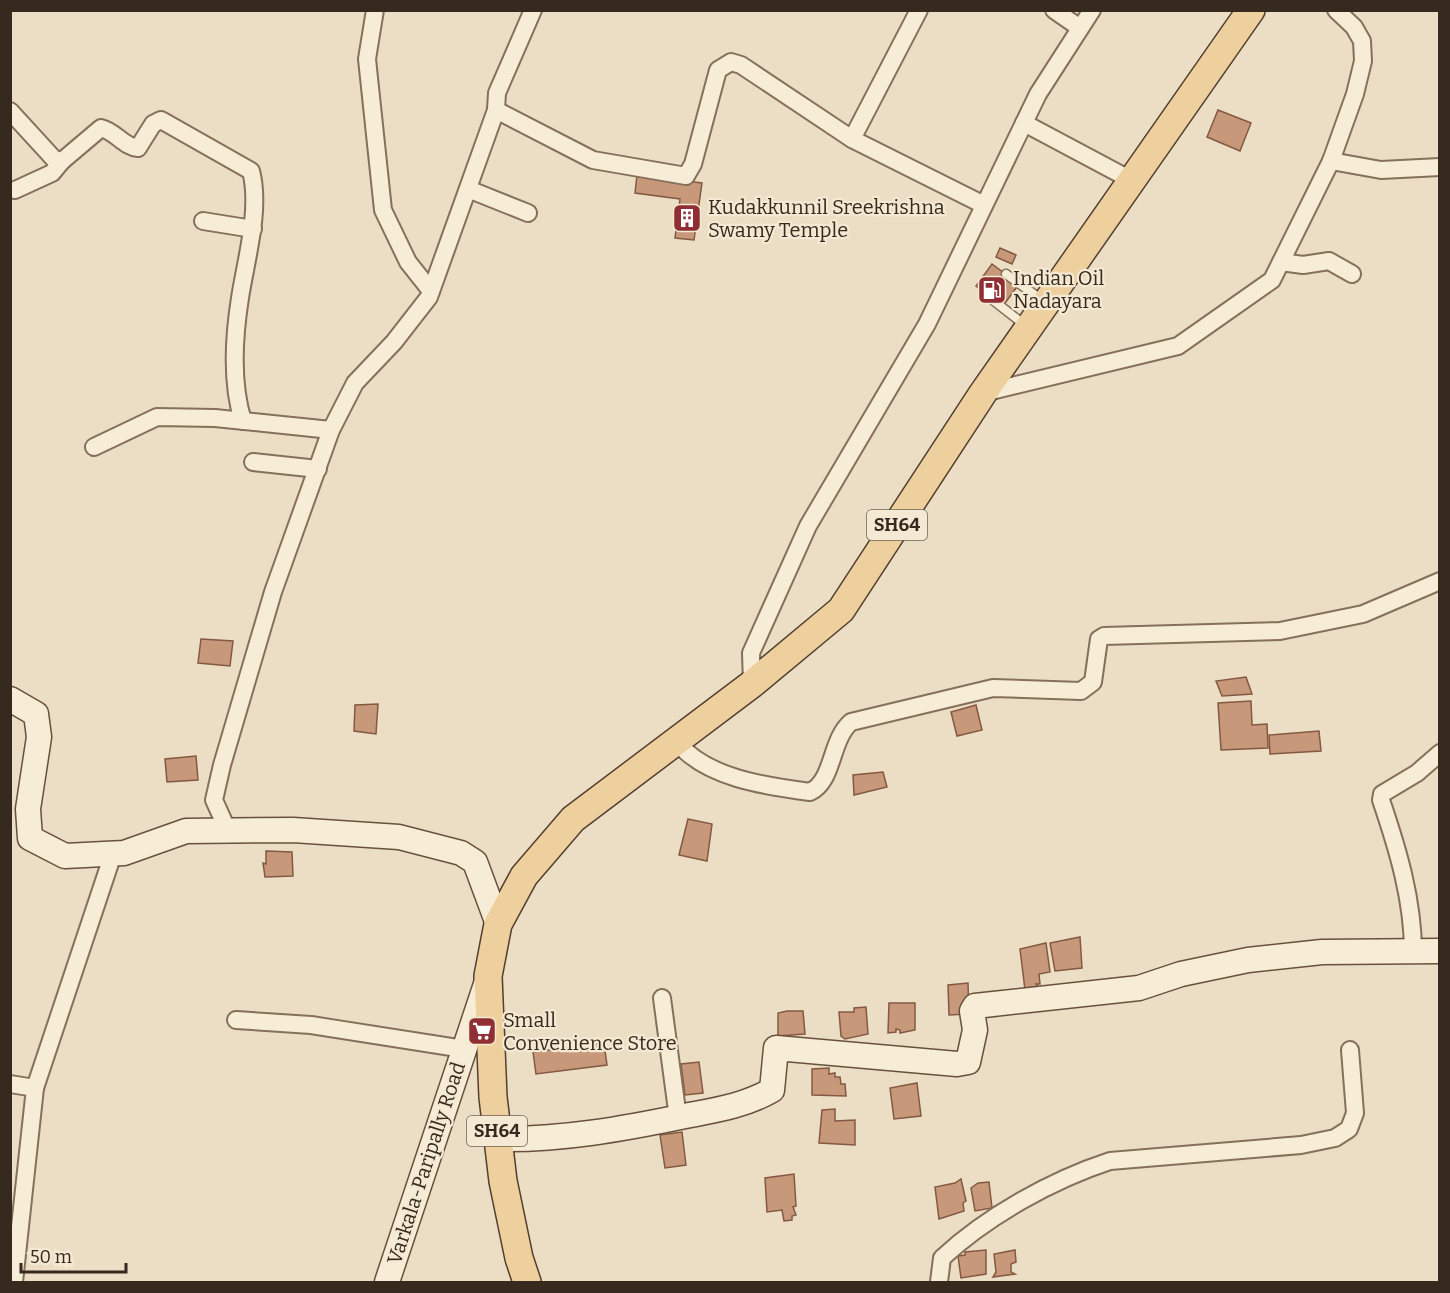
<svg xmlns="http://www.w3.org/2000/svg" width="1450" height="1293" font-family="Bitter,serif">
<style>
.building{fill:#c8987b;stroke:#835942;stroke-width:1.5}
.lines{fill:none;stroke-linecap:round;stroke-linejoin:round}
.service-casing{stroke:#85705b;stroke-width:11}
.minor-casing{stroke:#85705b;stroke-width:20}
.secondary-casing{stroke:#67513e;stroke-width:27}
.primary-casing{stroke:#533e2f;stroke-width:30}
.service{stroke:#f7ecd6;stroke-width:8}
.minor{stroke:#f7ecd6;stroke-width:16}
.secondary{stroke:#f7ecd6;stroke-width:24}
.primary{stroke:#edd09d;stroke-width:27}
.labels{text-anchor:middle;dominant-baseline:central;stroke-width:4.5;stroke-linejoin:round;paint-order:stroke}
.shield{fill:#f4e9d3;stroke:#6f6354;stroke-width:1.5}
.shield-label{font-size:18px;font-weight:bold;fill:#36291e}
.poi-label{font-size:20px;fill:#36291e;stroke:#f4e9d3;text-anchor:start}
.street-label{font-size:20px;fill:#36291e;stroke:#f4e9d3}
</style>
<rect width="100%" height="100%" fill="#ecdec4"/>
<g class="building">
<polygon points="1218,110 1251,123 1240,151 1207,137"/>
<polygon points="637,175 702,183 694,240 675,238 680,199 635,193"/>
<polygon points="1000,248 1016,255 1012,264 996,257"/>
<polygon points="992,264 1019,284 1003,306 976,286"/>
<polygon points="201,639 233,641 230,666 198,663"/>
<polygon points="1246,677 1252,694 1222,696 1216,681"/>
<polygon points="1251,701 1252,725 1267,724 1268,748 1221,750 1218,703"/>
<polygon points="378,704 376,734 354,731 355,705"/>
<polygon points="976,705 982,730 957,736 951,712"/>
<polygon points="1319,731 1321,751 1270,754 1269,735"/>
<polygon points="196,756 198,780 167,782 165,759"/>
<polygon points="883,772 887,787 854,795 853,775"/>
<polygon points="688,819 712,824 707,861 679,855"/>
<polygon points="266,851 292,852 293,876 265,877 263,863 266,864"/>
<polygon points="1080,937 1082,968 1055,971 1050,943"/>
<polygon points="1046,943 1050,972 1039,974 1040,984 1036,984 1039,988 1025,990 1020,949"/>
<polygon points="968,983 969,1014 949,1015 948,985"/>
<polygon points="889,1003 915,1003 915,1030 900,1033 900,1030 896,1029 896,1032 888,1033"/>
<polygon points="866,1007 868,1034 845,1039 841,1036 839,1012 854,1012 854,1008"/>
<polygon points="787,1011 803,1011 805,1034 778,1036 778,1013"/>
<polygon points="604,1043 607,1065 536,1074 533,1052"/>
<polygon points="699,1062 703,1093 685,1095 681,1064"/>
<polygon points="829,1068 829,1074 835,1073 835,1077 840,1077 841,1084 845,1084 846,1096 812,1095 812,1069"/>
<polygon points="917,1083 921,1116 894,1119 890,1088"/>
<polygon points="835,1109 835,1121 855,1120 855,1145 819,1143 822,1110"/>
<polygon points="682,1132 686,1165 665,1168 660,1135"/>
<polygon points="794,1174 796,1206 793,1207 796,1215 792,1216 792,1220 784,1221 782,1210 767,1212 765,1178"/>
<polygon points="961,1179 966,1201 963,1203 964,1211 939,1219 935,1187 955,1183"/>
<polygon points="989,1182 992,1208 975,1211 971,1188 978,1183"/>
<polygon points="986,1250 986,1274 961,1278 958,1256 965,1255 965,1252"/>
<polygon points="1015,1250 1016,1262 1011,1264 1011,1272 1015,1274 993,1277 996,1272 994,1254"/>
</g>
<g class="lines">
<g class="service-casing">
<g id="service">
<polyline points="1006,274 1042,300"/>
<polyline points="989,297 1026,326"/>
</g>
</g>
<g class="minor-casing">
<g id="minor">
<polyline points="375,10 367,59 383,210 408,262 431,291"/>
<polyline points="1054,10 1080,28"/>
<polyline points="496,110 593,160 686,176 693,164 718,70 731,62 741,65 852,139 984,205"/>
<path d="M10,111L54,159L62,161L101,128C115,131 124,147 138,148L153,124L161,120L251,171C261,209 246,259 240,298C234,336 231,383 243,421"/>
<polyline points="1024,123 1133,181"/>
<polyline points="852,139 919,10"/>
<polyline points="1331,161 1381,170 1440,167"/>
<polyline points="468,189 528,213"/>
<polyline points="15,190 52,173 62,161"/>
<polyline points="203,221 253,229"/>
<polyline points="1281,262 1303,265 1329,261 1352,274"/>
<polyline points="983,393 1178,346 1272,280 1331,161 1355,94 1363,61 1362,41 1354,27 1336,10"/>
<polyline points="94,447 157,417 215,418 331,430"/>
<polyline points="253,462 318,469"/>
<polyline points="752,684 751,653 808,526 927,324 1038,94 1092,10"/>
<path d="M676,741C705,778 765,786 810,792C834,781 830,740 851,722L993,688L1081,691L1093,682L1099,639L1104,636L1280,631L1363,614L1440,581"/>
<polyline points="228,831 214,800 222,765 273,592 331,430 355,383 394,342 429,297 496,110 497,93 533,10"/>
<path d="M1413,952C1413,900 1398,850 1381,800L1382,794L1417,773L1440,753"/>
<polyline points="662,998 678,1118"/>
<polyline points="236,1020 311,1025 464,1049"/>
<polyline points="10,1084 35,1088 14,1282"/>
<polyline points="35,1088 113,854"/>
<path d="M939,1282L942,1258C987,1216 1052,1180 1110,1161L1301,1145L1335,1138L1349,1129L1355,1113L1350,1050"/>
</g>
</g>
<g class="secondary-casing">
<g id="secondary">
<polyline points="10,699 36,714 39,737 28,809 30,838 65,856 124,853 186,831 293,830 399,837 461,853 475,862 498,924"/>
<path d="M498,1139C561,1140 623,1129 685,1116C716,1110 744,1106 772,1090L776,1048L957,1064L968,1062L975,1030L972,1011L975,1006L1139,988L1181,974L1248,960L1322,952L1440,951"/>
<polyline points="387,1282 487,981"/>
</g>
</g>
<g class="primary-casing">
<polyline id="primary" points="527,1282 519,1258 503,1181 493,1097 488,976 498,924 524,876 573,819 752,684 841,610 983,393 1251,10"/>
</g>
<use href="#service" class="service"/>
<use href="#minor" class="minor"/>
<use href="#secondary" class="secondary"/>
<use href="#primary" class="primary"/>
</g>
<defs>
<g id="building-square" transform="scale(1.5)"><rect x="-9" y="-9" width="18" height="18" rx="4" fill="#912e34" stroke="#f4e9d3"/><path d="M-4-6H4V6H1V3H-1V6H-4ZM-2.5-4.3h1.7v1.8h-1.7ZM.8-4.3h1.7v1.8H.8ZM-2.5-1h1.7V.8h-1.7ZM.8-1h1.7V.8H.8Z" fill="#fff"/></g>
<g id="fuel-square" transform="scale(1.5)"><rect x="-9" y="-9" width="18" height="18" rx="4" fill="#912e34" stroke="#f4e9d3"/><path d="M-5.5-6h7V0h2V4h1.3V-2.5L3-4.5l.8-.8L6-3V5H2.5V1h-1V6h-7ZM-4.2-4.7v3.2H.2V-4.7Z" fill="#fff"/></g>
<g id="supermarket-square" transform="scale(1.5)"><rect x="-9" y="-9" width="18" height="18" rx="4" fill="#912e34" stroke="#f4e9d3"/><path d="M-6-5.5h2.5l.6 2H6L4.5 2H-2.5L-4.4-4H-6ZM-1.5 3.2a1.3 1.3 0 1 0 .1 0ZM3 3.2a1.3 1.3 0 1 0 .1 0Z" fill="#fff"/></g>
</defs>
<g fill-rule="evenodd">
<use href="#building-square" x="687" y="218"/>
<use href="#fuel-square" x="992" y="290"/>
<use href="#supermarket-square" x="482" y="1031"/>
</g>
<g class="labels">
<g class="shield">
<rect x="867" y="510" width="60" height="30" rx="4.5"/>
<rect x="467" y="1116" width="60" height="30" rx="4.5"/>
</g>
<g class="shield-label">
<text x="897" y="525">SH64</text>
<text x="497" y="1131">SH64</text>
</g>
<g class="poi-label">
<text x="708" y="207">Kudakkunnil Sreekrishna<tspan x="708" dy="23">Swamy Temple</tspan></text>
<text x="1013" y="278">Indian Oil<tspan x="1013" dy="23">Nadayara</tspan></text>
<text x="503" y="1020">Small<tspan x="503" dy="23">Convenience Store</tspan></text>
</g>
<g class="street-label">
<text transform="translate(426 1163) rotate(-72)">Varkala-Paripally Road</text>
</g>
</g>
<rect width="1450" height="1293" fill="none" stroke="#36291e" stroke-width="24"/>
<path d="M21 1263v9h105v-9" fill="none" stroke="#36291e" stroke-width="3"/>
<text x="30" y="1263" font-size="18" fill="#36291e" stroke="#f4e9d3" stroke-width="4.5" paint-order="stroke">50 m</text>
</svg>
